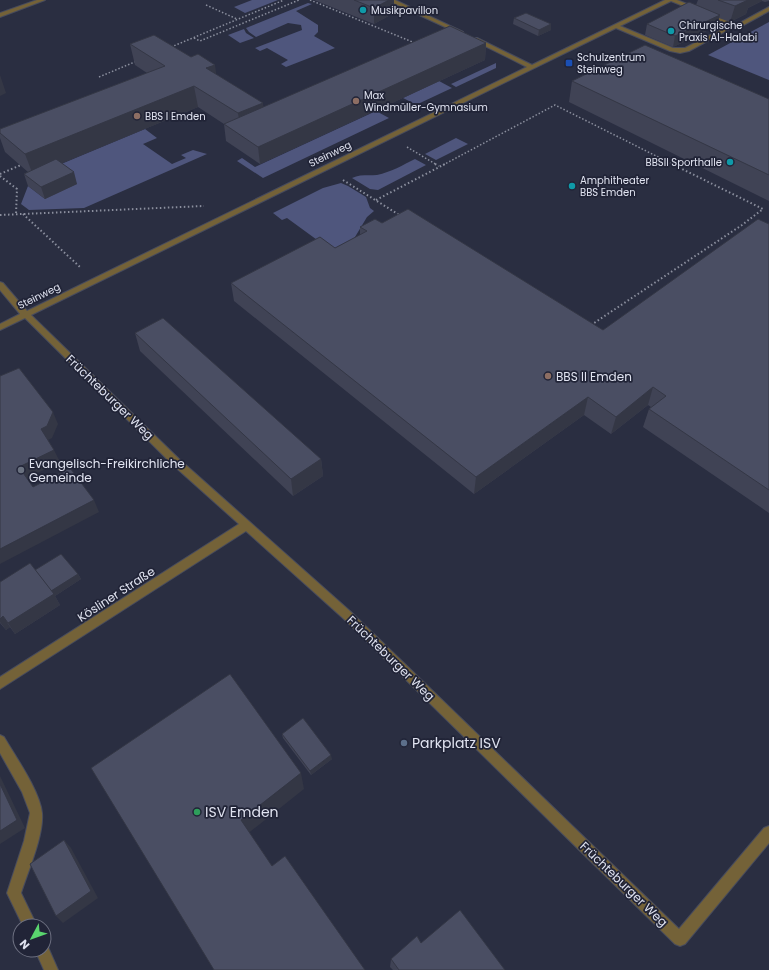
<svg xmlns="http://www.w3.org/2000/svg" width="769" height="970" font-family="Poppins,sans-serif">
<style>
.green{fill:#4f567d}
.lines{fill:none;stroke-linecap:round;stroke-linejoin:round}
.minor-casing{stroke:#474b5d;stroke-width:2}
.path-far1{stroke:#8b8f9e;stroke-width:1.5;stroke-dasharray:1.5 2;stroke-linecap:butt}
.path{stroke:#8b8f9e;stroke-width:2;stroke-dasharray:1.5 2.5;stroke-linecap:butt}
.minor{fill:#746238;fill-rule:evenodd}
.wall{fill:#404355}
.shaded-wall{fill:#343745}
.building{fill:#4a4e63;stroke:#343745}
.culture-dot{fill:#0f9aa8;stroke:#212437;stroke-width:1.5}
.transit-dot{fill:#1a4fb4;stroke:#212437;stroke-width:1.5}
.education-dot{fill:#8d6e63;stroke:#212437;stroke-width:1.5}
.worship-dot{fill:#6b7280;stroke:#212437;stroke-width:1.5}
.service-dot{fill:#5c6f8a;stroke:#212437;stroke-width:1.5}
.leisure-dot{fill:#2e9e5b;stroke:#212437;stroke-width:1.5}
.labels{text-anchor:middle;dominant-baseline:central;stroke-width:3.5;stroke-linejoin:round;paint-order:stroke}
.far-poi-label{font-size:10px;fill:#e0e3f0;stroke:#212437;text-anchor:start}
.far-street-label{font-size:10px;fill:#e0e3f0;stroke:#212437}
.poi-label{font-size:12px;fill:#e0e3f0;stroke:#212437;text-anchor:start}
.street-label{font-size:12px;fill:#e0e3f0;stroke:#212437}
.near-poi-label{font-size:14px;fill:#e0e3f0;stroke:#212437;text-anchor:start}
</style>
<rect width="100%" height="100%" fill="#2a2e41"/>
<g class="green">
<polygon points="252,0 278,0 245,13 234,7"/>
<polygon points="308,3 312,4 296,11 318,25 318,32 314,36 335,48 286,67 281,64 288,60 267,48 260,51 255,48 302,30 301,25 288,23 256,37 249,32 246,28"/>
<polygon points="769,22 769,80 708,55"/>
<polygon points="244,29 246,33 254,38 240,43 228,35"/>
<polygon points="496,63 496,68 456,87 451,84"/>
<polygon points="439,81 452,88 420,103 413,103 403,98"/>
<polygon points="376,111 389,118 263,178 237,161 242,158 255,167"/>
<polygon points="145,129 157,138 143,144 172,164 186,158 181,155 193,150 207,154 84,208 29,210 21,204 28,186 45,199 54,167"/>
<polygon points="456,138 468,144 436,160 425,154"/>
<path d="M415,159L426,165L378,190L370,189L352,178C360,174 369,176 377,175C391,172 403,165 415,159Z"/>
<polygon points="341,183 348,186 366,197 370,208 374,211 367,217 352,242 335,253 287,218 282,220 273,213 323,188"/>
</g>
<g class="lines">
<g class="minor-casing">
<g id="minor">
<polygon points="37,0 45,0 0,17 0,13"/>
<polygon points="387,0 395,0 463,32 458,33"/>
<polygon points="665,0 677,0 738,24 769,7 769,11 738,28 671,1 620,26 673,48 685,48 728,26 733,27 689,51 680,53 670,51 616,28 31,315 179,459 352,613 679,929 764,828 769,826 769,843 685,944 680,946 675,944 344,619 246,531 0,689 0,677 239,524 173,465 25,318 0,330 0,324 20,314 0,290 0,282 3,283 27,311 527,67 473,40 473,38 477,38 532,65"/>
<path d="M0,735L4,737C15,756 40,791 42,813C44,835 28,871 21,893L37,926H23L7,893L24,841L30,813L22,792L0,753Z"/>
<polygon points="44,944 47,945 58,970 44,970 35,950 44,950"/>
</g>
</g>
<g class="path-far1">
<polyline points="310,0 415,43"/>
<polyline points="206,5 237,19"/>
<polyline points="194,38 200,41 299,0"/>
<polyline points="171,47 284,0"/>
<polyline points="99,77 137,61"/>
<polyline points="407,147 437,165"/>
<polyline points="443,165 555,105 674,165"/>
</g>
<g class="path">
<polyline points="435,164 439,166"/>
<polyline points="0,174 21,165"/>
<polyline points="0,176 17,189 16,214"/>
<polyline points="343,180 401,216"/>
<polyline points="376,200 445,164"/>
<polyline points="23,214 81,268"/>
<polyline points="0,215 204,206"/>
<polyline points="591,325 742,225 763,209 672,164"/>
</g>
<use href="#minor" class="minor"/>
</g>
<g class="wall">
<polygon points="314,0 394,0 394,13 374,24"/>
<polygon points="698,0 769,0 769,1 765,2 762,1 748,8 746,14 730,22 719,18 717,26 673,47 645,35 647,24 696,5"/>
<polygon points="514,18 551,24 551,30 538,36 513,24"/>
<polygon points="486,43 485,60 260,164 226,141 224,124 198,107 62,163 77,184 45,199 28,186 24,174 28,172 5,152 0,138 0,129 147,73 135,65 130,44 217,75 263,103 263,107"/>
<polygon points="572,81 769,99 769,201 569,102"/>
<polygon points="382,223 603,330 769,224 769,513 643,427 649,409 651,407 648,405 611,434 584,415 474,494 234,301 231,283 335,248 360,235 360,227"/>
<polygon points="135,333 321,459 323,476 293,496 140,351"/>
<polygon points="35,570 78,574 81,579 55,596 60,605 15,634 10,627 6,630 0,623 0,582"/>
<polygon points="282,734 332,759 311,775 283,738"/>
<polygon points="421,943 505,970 393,970 390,967 391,959"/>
</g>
<g class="shaded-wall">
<polygon points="389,0 394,0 394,13 374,24 374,8"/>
<polygon points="744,0 762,0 762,1 748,8 746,14 730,22 735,6"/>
<polygon points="720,15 717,26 673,47 675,36"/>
<polygon points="551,24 551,30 538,36 539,30"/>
<polygon points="486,43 485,60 260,164 258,147"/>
<polygon points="215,65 218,86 206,68"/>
<polygon points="0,75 6,93 0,96"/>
<polygon points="194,86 198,107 33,175 25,154"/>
<polygon points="263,103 265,124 241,135 238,113"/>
<polygon points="74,172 77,184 45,199 41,187"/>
<polygon points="653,387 648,405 611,434 616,417"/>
<polygon points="588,397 584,415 474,494 476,477"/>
<polygon points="53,412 58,424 52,438 46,441 41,429"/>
<polygon points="54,450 60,462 25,479 19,467"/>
<polygon points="321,459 323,476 293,496 291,479"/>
<polygon points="94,500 99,512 0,564 0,549"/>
<polygon points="78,574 81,579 55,596 60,605 15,634 8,623 50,591"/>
<polygon points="3,616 10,627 6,630 0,622 0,619"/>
<polygon points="331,755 332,759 311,775 310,771"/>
<polygon points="301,773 304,789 246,835 241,820"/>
<polygon points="0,776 25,828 0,844"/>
<polygon points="64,840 71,848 98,898 63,923 56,916"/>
</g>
<g class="building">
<polygon points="354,0 389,0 374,8"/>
<polygon points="718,0 748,0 735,6"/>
<polygon points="689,2 720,15 675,36 647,24"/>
<polygon points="526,13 551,24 539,30 514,18"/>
<polygon points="450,26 486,43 258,147 224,124"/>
<polygon points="154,35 191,57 198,54 215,65 206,68 263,103 238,113 194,86 25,154 0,133 0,129 165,66 130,44"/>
<polygon points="645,45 769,99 769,175 572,81"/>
<polygon points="56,159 74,172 41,187 24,174"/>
<polygon points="408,209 603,330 758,219 769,224 769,490 649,409 666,396 653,387 616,417 588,397 476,477 231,283 320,237 335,248 367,231 360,227 375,219 382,223"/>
<polygon points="163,318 321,459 291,479 135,333"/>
<polygon points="19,368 53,412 47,426 41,429 54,450 19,467 33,487 70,468 94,500 0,549 0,376"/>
<polygon points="61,554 78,574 51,591 35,570"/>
<polygon points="30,563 54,594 8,623 3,616 0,619 0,582"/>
<polygon points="230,674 301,773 241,820 272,866 285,856 365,970 214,970 91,768"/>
<polygon points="303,718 331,755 310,771 282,734"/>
<polygon points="0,784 17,820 0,831"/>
<polygon points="64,840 91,891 56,916 30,864"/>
<polygon points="460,910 505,970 399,970 391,959 417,936 421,943"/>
</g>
<g class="culture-dot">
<circle cx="363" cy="10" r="4"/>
<circle cx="671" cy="31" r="4"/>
<circle cx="730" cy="162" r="4"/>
<circle cx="572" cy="186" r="4"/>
</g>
<rect class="transit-dot" x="565" y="59" width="8" height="8" rx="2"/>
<g class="education-dot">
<circle cx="356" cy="101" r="4"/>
<circle cx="137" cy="116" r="4"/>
<circle cx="548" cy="376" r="4"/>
</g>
<circle class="worship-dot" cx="21" cy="470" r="4"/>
<circle class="service-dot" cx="404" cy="743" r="4"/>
<circle class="leisure-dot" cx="197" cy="812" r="4"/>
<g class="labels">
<g class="far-poi-label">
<text x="371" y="10">Musikpavillon</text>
<text x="679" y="25">Chirurgische<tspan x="679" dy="12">Praxis Al-Halabi</tspan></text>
<text x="577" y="57">Schulzentrum<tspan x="577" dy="12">Steinweg</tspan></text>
<text x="364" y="95">Max<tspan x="364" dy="12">Windmüller-Gymnasium</tspan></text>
<text x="145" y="116">BBS I Emden</text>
<text x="722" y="162" text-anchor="end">BBSII Sporthalle</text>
<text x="580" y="180">Amphitheater<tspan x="580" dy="12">BBS Emden</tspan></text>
</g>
<g class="far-street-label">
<text transform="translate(330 154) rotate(-26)">Steinweg</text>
<text transform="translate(39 296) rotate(-26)">Steinweg</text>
</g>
<g class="poi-label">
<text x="556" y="376">BBS II Emden</text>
<text x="29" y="463">Evangelisch-Freikirchliche<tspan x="29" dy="14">Gemeinde</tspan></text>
</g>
<g class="street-label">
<text transform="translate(110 397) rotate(44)">Früchteburger Weg</text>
<text transform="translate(116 594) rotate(-33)">Kösliner Straße</text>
<text transform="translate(391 658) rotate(44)">Früchteburger Weg</text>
<text transform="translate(624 884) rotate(44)">Früchteburger Weg</text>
</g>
<g class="near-poi-label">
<text x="412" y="743">Parkplatz ISV</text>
<text x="205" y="812">ISV Emden</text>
</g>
</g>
<g transform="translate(32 938) rotate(229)"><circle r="19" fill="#212437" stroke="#6d7081"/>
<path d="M0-3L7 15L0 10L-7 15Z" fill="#5ad56e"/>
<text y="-6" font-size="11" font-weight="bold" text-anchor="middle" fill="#e0e3f0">N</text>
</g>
</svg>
